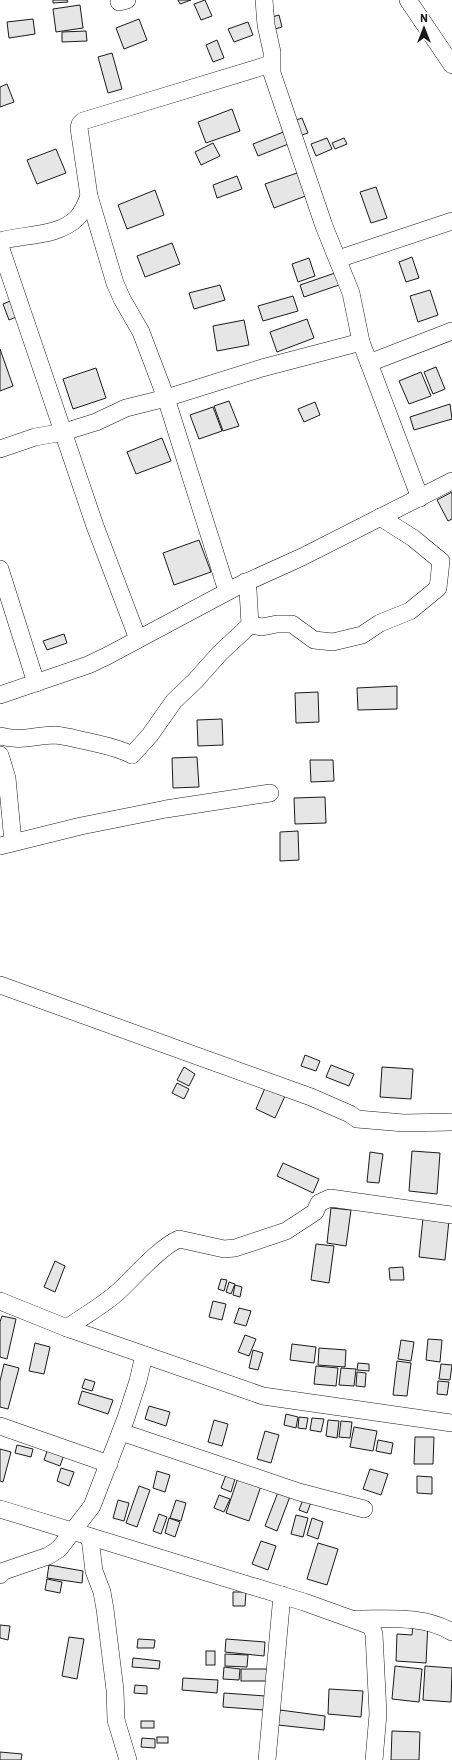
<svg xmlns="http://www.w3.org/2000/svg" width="452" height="1760" font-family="'IBM Plex Sans',sans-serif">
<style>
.building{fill:#e6e6e6;stroke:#1a1a1a}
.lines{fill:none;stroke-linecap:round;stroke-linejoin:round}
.minor-casing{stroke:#1a1a1a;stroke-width:18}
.minor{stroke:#fff;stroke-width:17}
</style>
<rect width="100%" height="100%" fill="#fff"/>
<g class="building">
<polygon points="53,0 67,0 68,2 53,3"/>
<polygon points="178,0 191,0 180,4"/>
<polygon points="205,0 212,16 201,20 194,4"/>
<polygon points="80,5 83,28 56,32 53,9"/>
<polygon points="279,15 282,27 268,31 265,19"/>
<polygon points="33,19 35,34 9,38 7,22"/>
<polygon points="139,19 147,40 124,49 116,28"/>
<polygon points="248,22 253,35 234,42 228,29"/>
<polygon points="86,31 87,41 62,42 62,32"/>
<polygon points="217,40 224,58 213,62 206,45"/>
<polygon points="112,53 122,89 108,93 98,57"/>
<polygon points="7,84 14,102 0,107 0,87"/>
<polygon points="232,109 240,131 206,143 198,122"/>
<polygon points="302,118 308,133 296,137 290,122"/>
<polygon points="286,131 291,143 258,156 253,144"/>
<polygon points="327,138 332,149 316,156 311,144"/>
<polygon points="344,138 347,144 335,149 332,143"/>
<polygon points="213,143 220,156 201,165 195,152"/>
<polygon points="56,149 66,173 37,184 27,160"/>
<polygon points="300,172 308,195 274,208 265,184"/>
<polygon points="237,176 242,189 217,198 213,185"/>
<polygon points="376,187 387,218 371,223 360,192"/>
<polygon points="155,190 164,215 127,229 118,205"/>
<polygon points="172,243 180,264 145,277 137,256"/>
<polygon points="412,257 419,278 406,282 399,262"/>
<polygon points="309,258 315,276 298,282 292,264"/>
<polygon points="335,273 339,285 304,297 300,285"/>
<polygon points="220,285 225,300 194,309 189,293"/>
<polygon points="430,290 438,315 418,322 410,296"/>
<polygon points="293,296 298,311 263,321 258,306"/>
<polygon points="15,299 21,315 9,320 3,304"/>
<polygon points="307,319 314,338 277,352 270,332"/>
<polygon points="244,320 249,345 217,351 213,326"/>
<polygon points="0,349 13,386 0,391"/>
<polygon points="436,367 445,389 433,394 424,372"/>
<polygon points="96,368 106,398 73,409 63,379"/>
<polygon points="421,372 431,396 409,404 399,381"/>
<polygon points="229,401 239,426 223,431 214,406"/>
<polygon points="315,402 320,415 304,422 298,409"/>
<polygon points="450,404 452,419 414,430 410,417"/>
<polygon points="213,407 222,431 199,439 190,415"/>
<polygon points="162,438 171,461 136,474 127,452"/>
<polygon points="452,492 452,519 448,521 437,500"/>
<polygon points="199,540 211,572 174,585 163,553"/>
<polygon points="64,634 67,643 47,650 43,641"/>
<polygon points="397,686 397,709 358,710 357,688"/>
<polygon points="318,692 319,722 296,723 295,693"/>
<polygon points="222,719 223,745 198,746 197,720"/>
<polygon points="197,757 199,787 173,788 172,758"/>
<polygon points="310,760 333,760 334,781 311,782"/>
<polygon points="325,797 326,823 295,824 294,798"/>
<polygon points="298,831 299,860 280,861 280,832"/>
<polygon points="305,1055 320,1061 316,1071 301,1066"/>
<polygon points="331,1065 354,1074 349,1086 326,1077"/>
<polygon points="184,1067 195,1074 189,1086 177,1080"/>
<polygon points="382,1067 413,1069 411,1099 380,1097"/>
<polygon points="177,1083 189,1089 184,1099 172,1093"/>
<polygon points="265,1088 285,1096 275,1118 256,1109"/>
<polygon points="412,1151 440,1153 437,1194 409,1191"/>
<polygon points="370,1152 383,1154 379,1183 367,1182"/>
<polygon points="283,1163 319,1179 313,1193 277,1176"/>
<polygon points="331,1208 351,1210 346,1246 327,1243"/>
<polygon points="423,1218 449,1220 445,1260 419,1257"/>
<polygon points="316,1244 334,1246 329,1283 311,1280"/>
<polygon points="55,1261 65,1266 55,1292 44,1287"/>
<polygon points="403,1267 404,1280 390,1280 389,1268"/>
<polygon points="221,1279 227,1280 224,1291 218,1289"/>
<polygon points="229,1282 235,1284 231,1294 226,1292"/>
<polygon points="235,1285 242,1287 240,1297 233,1295"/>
<polygon points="213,1301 226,1304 222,1320 209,1317"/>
<polygon points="239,1308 251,1311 246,1326 234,1323"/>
<polygon points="2,1316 16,1319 7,1359 0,1357 0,1322"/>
<polygon points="245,1335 256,1339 249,1356 238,1352"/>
<polygon points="428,1339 442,1340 440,1362 426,1360"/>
<polygon points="401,1340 414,1342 411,1361 398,1359"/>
<polygon points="35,1343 50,1347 44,1374 29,1371"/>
<polygon points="292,1344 316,1347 314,1363 290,1360"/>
<polygon points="319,1348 346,1350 345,1367 318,1365"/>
<polygon points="253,1350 263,1353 258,1370 249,1368"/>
<polygon points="397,1361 411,1363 407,1396 393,1395"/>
<polygon points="358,1363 369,1364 369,1371 357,1370"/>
<polygon points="4,1364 19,1368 8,1409 0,1407 0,1381"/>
<polygon points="441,1364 452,1365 450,1380 439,1379"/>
<polygon points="316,1366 338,1368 336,1386 314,1384"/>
<polygon points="341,1368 356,1369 354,1386 339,1385"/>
<polygon points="357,1372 366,1373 365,1387 356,1386"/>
<polygon points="85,1379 95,1382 92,1391 82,1388"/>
<polygon points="438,1381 449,1382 447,1395 437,1394"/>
<polygon points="82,1391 113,1400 108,1414 78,1404"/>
<polygon points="149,1406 170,1412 166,1426 145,1419"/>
<polygon points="286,1414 298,1417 296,1428 284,1425"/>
<polygon points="299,1417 308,1418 306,1429 298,1428"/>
<polygon points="312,1418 324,1419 321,1432 310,1430"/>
<polygon points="214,1420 228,1424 222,1446 208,1442"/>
<polygon points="328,1420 339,1421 337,1438 326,1436"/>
<polygon points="341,1421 352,1422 350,1438 339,1437"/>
<polygon points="354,1427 377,1431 373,1451 350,1447"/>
<polygon points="265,1431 279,1435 271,1463 257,1459"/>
<polygon points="415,1437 434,1437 433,1464 414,1464"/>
<polygon points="378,1440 393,1443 391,1454 376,1451"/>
<polygon points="50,1443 66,1449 60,1466 44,1460"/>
<polygon points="17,1445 33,1449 31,1457 15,1453"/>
<polygon points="0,1449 11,1452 3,1482 0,1481"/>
<polygon points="61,1468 74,1472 69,1486 57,1481"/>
<polygon points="370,1469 388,1474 381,1495 363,1489"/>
<polygon points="157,1471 170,1475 165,1492 153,1488"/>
<polygon points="226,1475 235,1479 231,1492 221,1488"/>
<polygon points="239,1475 262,1483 249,1521 226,1513"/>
<polygon points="417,1476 432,1477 432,1494 417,1493"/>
<polygon points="139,1486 150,1490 137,1527 126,1523"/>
<polygon points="280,1487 292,1491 277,1531 265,1526"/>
<polygon points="305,1494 313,1497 307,1513 299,1510"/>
<polygon points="219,1495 230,1499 224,1512 214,1508"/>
<polygon points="118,1500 129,1503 124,1521 113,1518"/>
<polygon points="176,1500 186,1503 181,1521 170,1518"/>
<polygon points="159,1514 167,1517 161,1534 153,1531"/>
<polygon points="296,1515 308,1518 303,1537 291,1534"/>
<polygon points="169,1518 180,1522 175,1537 165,1533"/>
<polygon points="312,1518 323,1522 318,1539 307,1535"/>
<polygon points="261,1541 276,1546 268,1570 252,1564"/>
<polygon points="318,1543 338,1549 327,1585 307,1579"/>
<polygon points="49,1565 83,1571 82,1583 47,1578"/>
<polygon points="47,1579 62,1582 60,1593 45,1590"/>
<polygon points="233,1592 246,1592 245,1606 233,1606"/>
<polygon points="413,1622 428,1623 426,1663 396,1661 397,1634 412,1635"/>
<polygon points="0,1625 10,1626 8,1640 0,1638"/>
<polygon points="69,1637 84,1639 77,1679 62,1676"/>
<polygon points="138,1639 155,1640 154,1648 137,1648"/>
<polygon points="226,1639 265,1642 264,1656 225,1652"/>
<rect x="206" y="1651" width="9" height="14"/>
<polygon points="225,1654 248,1655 247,1667 225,1666"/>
<polygon points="133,1658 160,1661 159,1669 132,1667"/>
<polygon points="395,1666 422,1669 419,1702 392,1699"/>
<polygon points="425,1666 452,1668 451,1702 423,1700"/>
<polygon points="224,1667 240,1669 239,1680 223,1679"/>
<rect x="241" y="1669" width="26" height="12"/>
<polygon points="183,1678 218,1680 217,1693 182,1690"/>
<polygon points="135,1685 147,1686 147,1694 134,1693"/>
<polygon points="329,1689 363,1691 361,1717 328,1714"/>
<polygon points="224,1693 265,1696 264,1710 223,1707"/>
<polygon points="280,1710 325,1716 324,1730 278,1725"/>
<rect x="141" y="1721" width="13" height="7"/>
<polygon points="392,1731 420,1732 419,1760 391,1760"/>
<rect x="157" y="1737" width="11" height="6"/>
<polygon points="142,1738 155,1739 155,1748 141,1747"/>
<polygon points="0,1752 22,1754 21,1760 0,1760"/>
</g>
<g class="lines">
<g class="minor-casing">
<g id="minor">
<polyline points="264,0 266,25 272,52 272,73 324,226 351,293 361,342 420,498"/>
<polyline points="408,0 452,65"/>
<polyline points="119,2 127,0"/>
<path d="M0,241C24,234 58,237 77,218C83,212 86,204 89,196"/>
<polyline points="0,246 95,526 138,639"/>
<polyline points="338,259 452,221"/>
<polyline points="369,363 452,331"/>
<polyline points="0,449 35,437 64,432 96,422 126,408 166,398 262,368 361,342"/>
<polyline points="0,569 36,683"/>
<polyline points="227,591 166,398 141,332 122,299 115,283 89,196 79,128 80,124 83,121 271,64"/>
<polyline points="250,625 262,627 277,624 292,624 314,640 333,642 362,635 380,623 410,611 438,588 441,561 413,538 380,517"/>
<polyline points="0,695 88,665 107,656 238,586 302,557 452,481"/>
<path d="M0,736C21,742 36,735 55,735C66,736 76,739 86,741C102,745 117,747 132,755L150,735L174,701L195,681L220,653L250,625L248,590L245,582"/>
<polyline points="0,755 7,778 13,842"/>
<polyline points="0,846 81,826 166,809 270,793"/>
<polyline points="0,985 311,1097 350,1114 357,1119 404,1123 452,1122"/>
<polyline points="0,1301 67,1328 263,1396 452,1423"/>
<path d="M67,1328C84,1316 102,1306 118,1292C134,1277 160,1247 179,1239L224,1249L235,1248L286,1231L315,1212L319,1203L330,1198L452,1215"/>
<polyline points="0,1426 109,1464"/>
<polyline points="121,1432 299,1492 364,1509"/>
<polyline points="0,1509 304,1602 371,1626 374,1634 378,1714 374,1760"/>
<polyline points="90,1538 94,1571 102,1592 105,1609 115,1690 116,1720 128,1760"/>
<polyline points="0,1575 4,1571 48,1556 59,1549 92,1506 126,1418 138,1381 144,1355"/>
<path d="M357,1619C388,1619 424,1615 452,1632"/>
<polyline points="267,1760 282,1595"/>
</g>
</g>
<use href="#minor" class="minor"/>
</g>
<g transform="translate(424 28)" stroke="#ffffff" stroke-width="3" paint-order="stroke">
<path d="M0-3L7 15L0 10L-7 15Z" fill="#1a1a1a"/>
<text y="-6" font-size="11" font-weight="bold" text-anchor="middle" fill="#1a1a1a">N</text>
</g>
</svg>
